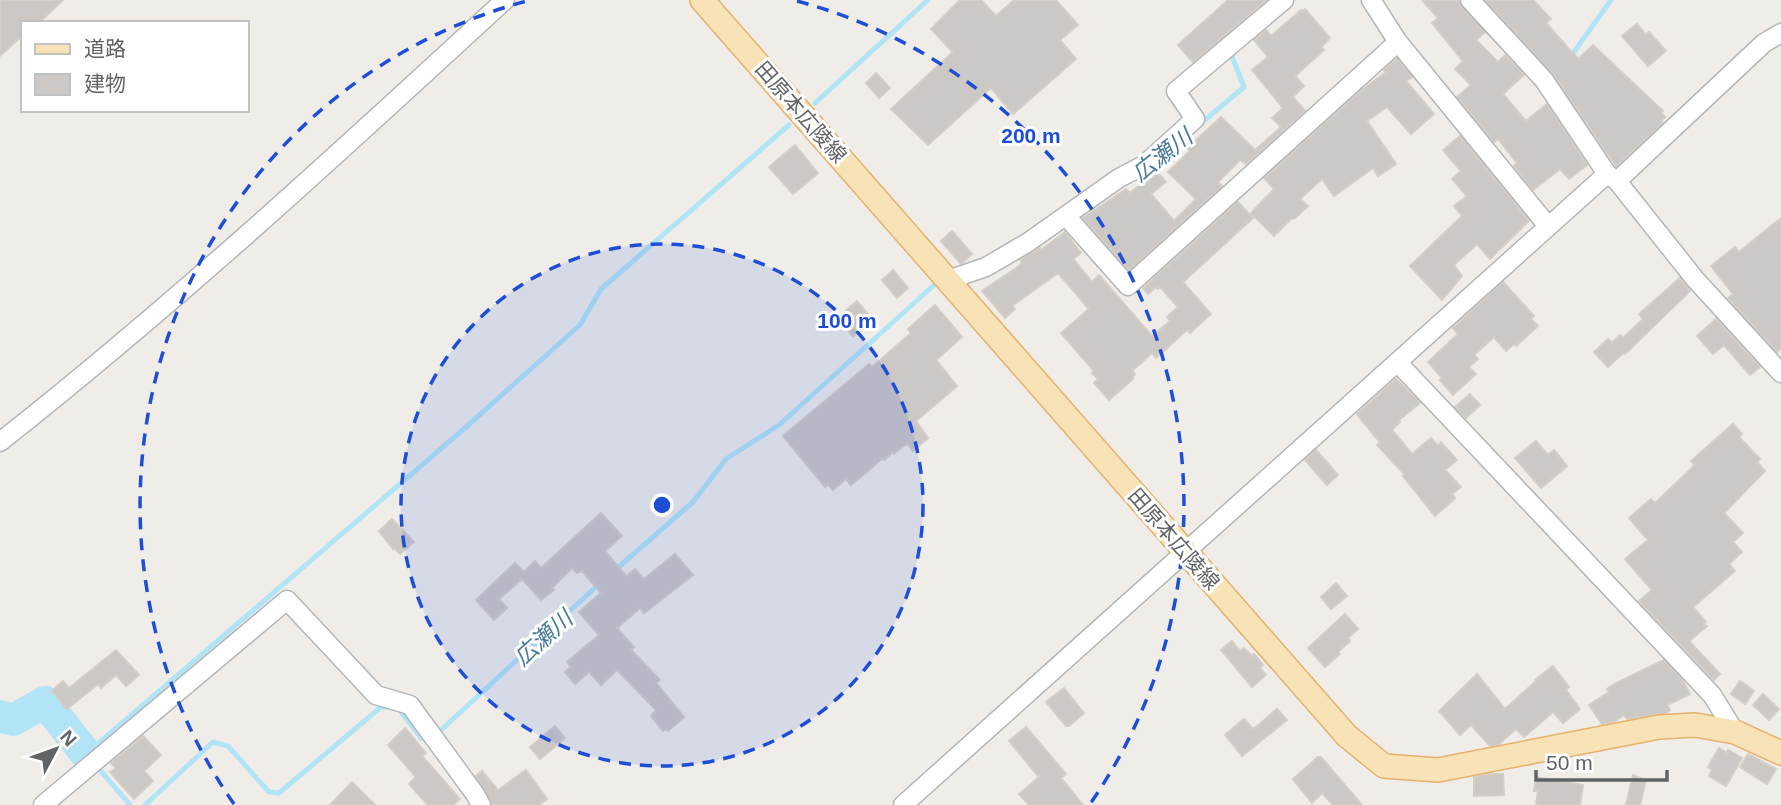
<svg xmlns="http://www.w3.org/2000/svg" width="1781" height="805" font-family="Arial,'Noto Sans JP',sans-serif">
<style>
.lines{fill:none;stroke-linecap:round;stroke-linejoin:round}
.stream{stroke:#b1e4f7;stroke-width:5}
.river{stroke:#b1e4f7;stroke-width:32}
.building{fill:#ccc8c5;stroke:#d5cec7;stroke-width:2}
.minor-casing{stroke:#b3b6b9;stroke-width:21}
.major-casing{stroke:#e5b16d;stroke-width:26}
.minor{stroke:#fff;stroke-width:18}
.major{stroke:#f8e3b6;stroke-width:23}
.ring{fill:none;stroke:#1d4ed8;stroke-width:3.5;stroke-dasharray:12 9}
.labels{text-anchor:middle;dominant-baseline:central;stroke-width:6;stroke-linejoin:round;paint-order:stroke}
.street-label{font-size:21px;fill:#606467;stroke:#fff}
.water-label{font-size:23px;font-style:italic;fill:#477b98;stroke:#fff}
.centre{fill:#1d4ed8;stroke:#fff;stroke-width:3.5}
.ring-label{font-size:21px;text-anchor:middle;font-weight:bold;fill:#1d4ed8;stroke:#fff;stroke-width:6;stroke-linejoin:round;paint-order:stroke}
</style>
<rect width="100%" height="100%" fill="#f0ede9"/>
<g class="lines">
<g class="stream">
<polyline points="1569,59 1611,0"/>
<polyline points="815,103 928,0"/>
<polyline points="1200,124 1244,87 1231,54 1235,50"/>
<polyline points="614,571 693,502 726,459 779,425 933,286"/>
<polyline points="130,805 86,754 465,428 580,325 601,289 789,125"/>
<polyline points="145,805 213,742 228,746 269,792 279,793 381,707 398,708 422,739 440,731 599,584"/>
</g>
<polyline class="river" points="0,716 13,720 45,702 86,754"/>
</g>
<g class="building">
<polygon points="0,0 63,0 39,23 23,23 23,35 0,56"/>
<polygon points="960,0 981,0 996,16 1014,0 1056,0 1078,25 1060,40 1076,59 1013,114 991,88 928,145 891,109 953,52 931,29"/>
<polygon points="1228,0 1266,0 1193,62 1178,45"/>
<polygon points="1422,0 1459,0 1462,8 1485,32 1476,40 1498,62 1505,55 1524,75 1503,94 1526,121 1547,104 1587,165 1569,179 1560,169 1533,190 1514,166 1517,163 1498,139 1494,142 1457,97 1471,85 1455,69 1463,61 1432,23 1438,18"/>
<polygon points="1485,0 1533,0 1551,19 1546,23 1578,59 1593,45 1663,111 1661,113 1665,117 1661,121 1663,123 1616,166 1553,74"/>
<polygon points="1305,9 1330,38 1321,47 1324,50 1295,76 1304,86 1293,97 1305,111 1246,164 1240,160 1218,182 1222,186 1129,270 1083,218 1126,189 1130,193 1156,171 1166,182 1151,194 1174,221 1196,199 1168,172 1190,151 1187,148 1221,117 1255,150 1281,127 1272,118 1283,108 1252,70 1268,57 1254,40 1266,30 1271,36 1301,10 1302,12"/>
<polygon points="1637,24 1646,35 1649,32 1666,51 1648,66 1622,36"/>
<polygon points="1397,58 1412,77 1406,81 1434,114 1411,134 1387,107 1367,121 1396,164 1378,176 1373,168 1334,196 1322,179 1300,199 1308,206 1295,218 1291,219 1274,236 1251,213 1274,189 1264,178 1363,89 1386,72 1384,70"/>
<polygon points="876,73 890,88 879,98 866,83"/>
<polygon points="1460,136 1529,221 1490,259 1477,244 1454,265 1462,276 1442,300 1410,266 1462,216 1454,206 1467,196 1452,179 1461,171 1443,150"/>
<polygon points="795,145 818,173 793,194 769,167"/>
<polygon points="1238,202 1253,218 1183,282 1211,314 1190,333 1187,330 1156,358 1152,353 1132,371 1135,374 1132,378 1133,379 1109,400 1094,383 1098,379 1092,373 1094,371 1061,333 1089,309 1058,273 1012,306 1015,309 1005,318 982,291 1022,264 1020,260 1040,248 1041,250 1065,232 1081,253 1073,259 1092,282 1099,275 1152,336 1170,321 1167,317 1178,307 1160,287 1158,289 1156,287 1148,294 1143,288"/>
<polygon points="1781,218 1781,348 1777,352 1728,298 1733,294 1711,266 1735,247 1739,252"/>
<polygon points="952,231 972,254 961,264 941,241"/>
<polygon points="893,270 908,288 897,298 882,280"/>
<polygon points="1680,278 1690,291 1625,354 1623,353 1608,367 1594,352 1608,339 1612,343 1620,335 1623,338 1643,319 1639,314"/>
<polygon points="1503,282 1534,316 1531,319 1538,326 1516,346 1514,344 1506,351 1494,337 1474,355 1478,359 1469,367 1476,374 1453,395 1440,380 1442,378 1428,362 1458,334 1453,328"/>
<polygon points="857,301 872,319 853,336 837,318"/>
<polygon points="935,305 962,337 936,360 957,386 916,421 928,438 913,451 908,444 903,446 894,454 893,452 884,460 883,458 851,485 846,479 833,490 828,484 825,487 783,436 869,364 872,367 911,333 908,329"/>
<polygon points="1716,319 1760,367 1750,375 1724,345 1713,354 1697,336"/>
<polygon points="1396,379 1420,403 1398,421 1400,422 1392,430 1412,454 1431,438 1438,446 1441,442 1457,460 1445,470 1461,487 1452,494 1455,498 1435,516 1403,476 1405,475 1377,445 1380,443 1357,414"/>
<polygon points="1470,394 1480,405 1466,418 1455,407"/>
<polygon points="1733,424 1742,434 1739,437 1760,459 1757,462 1765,471 1724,513 1743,533 1733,542 1742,552 1729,564 1735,571 1693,607 1706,622 1704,624 1707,626 1689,641 1720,674 1714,680 1639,601 1652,590 1625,559 1648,540 1629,518 1651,499 1655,503 1695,465 1691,461"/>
<polygon points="1536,441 1548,455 1554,450 1567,466 1541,488 1515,458"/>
<polygon points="1316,450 1338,475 1327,485 1305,460"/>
<polygon points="601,513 622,536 605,551 626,576 635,569 644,579 675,554 693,575 644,613 640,608 617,628 634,647 631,650 660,680 656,683 684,717 668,731 666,729 663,731 651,716 656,710 617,670 601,685 589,672 575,684 565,672 571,667 567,662 599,635 579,612 601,593 582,571 577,573 572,568 552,588 554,590 541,600 522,579 499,599 507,608 494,620 476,600 515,563 524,572 535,561 541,568"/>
<polygon points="392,519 414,542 400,554 394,548 393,549 379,531"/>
<polygon points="1336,583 1347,596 1331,609 1321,597"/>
<polygon points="1345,614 1358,629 1348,638 1350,641 1338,652 1340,654 1325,667 1308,648"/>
<polygon points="1232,641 1240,651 1244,648 1252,656 1254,654 1263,665 1260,668 1266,675 1252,687 1221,650"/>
<polygon points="116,650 139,675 126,686 116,675 101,688 98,684 67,709 52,691 63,681 69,688"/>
<polygon points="1664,660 1683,681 1690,694 1667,705 1670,710 1666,713 1627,719 1624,715 1615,721 1602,724 1589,705 1609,692 1607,689 1614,684"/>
<polygon points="1553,666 1569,687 1566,690 1580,709 1563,723 1553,712 1524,737 1516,729 1499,744 1490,746 1471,725 1460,735 1439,711 1477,674 1505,709 1536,681 1535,680"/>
<polygon points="1740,681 1754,691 1745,704 1731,694"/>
<polygon points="1064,688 1084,713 1069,726 1066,726 1046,702"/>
<polygon points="1763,694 1779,709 1769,720 1753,705"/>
<polygon points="1277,709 1287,720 1242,756 1225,735 1244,719 1252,728 1255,728"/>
<polygon points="555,726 565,738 540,759 530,747"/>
<polygon points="1026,727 1066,774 1061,778 1083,805 1029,805 1019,794 1039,777 1009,741"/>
<polygon points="405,728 426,753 422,756 460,799 453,805 428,805 409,784 416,777 388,745"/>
<polygon points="143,736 161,755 144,771 153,781 134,799 110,772 116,768 111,763"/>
<polygon points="1719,748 1727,753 1728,750 1742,758 1726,786 1709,776 1712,770 1708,767"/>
<polygon points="1748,754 1776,769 1767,784 1740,767"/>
<polygon points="1318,757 1321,757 1362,805 1333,805 1322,793 1312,803 1293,779"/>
<polygon points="526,770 547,799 539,805 492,805 476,776 482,771 498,790"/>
<polygon points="1490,774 1503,774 1504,795 1474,796 1474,777"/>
<polygon points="1633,775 1646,780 1640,805 1626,805"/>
<polygon points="1536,777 1583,785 1580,805 1536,805 1538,791 1534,791"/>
<polygon points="352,782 375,805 330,805"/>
</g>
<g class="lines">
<g class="minor-casing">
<g id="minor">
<polyline points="1371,0 1398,42 1548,226"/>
<polyline points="1470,0 1544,80 1607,174 1617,181 1695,279 1781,373"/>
<polyline points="1617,181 1764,43 1781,33"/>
<polyline points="1066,216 1128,286 1398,42"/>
<polyline points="948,280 986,267 1027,243 1119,178 1144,165 1195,119 1176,91 1284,0"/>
<polyline points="1398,363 1712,695 1735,732"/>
<path d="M0,442C175,304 341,151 505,0"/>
<polyline points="43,805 287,600 376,695 410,705 475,794 481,805"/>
<polyline points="903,805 1607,174"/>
</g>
</g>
<g class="major-casing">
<polyline id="major" points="702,0 1347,736 1384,766 1438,770 1659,727 1695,725 1735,732 1781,753"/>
</g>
<use href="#minor" class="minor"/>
<use href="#major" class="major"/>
</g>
<circle cx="662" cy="505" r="261" fill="#1d4ed8" fill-opacity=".12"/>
<g class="ring">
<circle cx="662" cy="505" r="261"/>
<path d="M234 804A522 522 0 0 1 527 1M797 1A522 522 0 0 1 1090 804"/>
</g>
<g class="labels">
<g class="street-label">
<text transform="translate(801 112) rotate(49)">田原本広陵線</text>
<text transform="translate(1174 539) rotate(49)">田原本広陵線</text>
</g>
<g class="water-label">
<text transform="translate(1162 155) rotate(-38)">広瀬川</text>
<text transform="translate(543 638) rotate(-42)">広瀬川</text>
</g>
</g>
<circle cx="662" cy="505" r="10" class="centre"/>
<g class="ring-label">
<text x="1031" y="143">200 m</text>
<text x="847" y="328">100 m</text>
</g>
<rect x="21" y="21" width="228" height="91" fill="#ffffff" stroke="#bfc1c2" stroke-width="2"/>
<rect x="35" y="44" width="35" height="10" fill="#f8e3b6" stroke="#bfc1c2" stroke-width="2"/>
<text x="84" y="56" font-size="21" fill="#606467">道路</text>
<rect x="35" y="74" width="35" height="21" fill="#ccc8c5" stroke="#bfc1c2" stroke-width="2"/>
<text x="84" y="91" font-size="21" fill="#606467">建物</text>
<g transform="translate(56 749) rotate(49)" stroke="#ffffff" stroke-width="5" paint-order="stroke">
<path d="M0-5L12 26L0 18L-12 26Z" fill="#606467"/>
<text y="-10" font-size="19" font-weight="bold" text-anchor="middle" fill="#606467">N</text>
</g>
<path d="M1536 770v10h131v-10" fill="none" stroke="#606467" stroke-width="3.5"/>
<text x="1546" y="770" font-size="21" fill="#606467" stroke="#ffffff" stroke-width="5" paint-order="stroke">50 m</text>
</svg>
